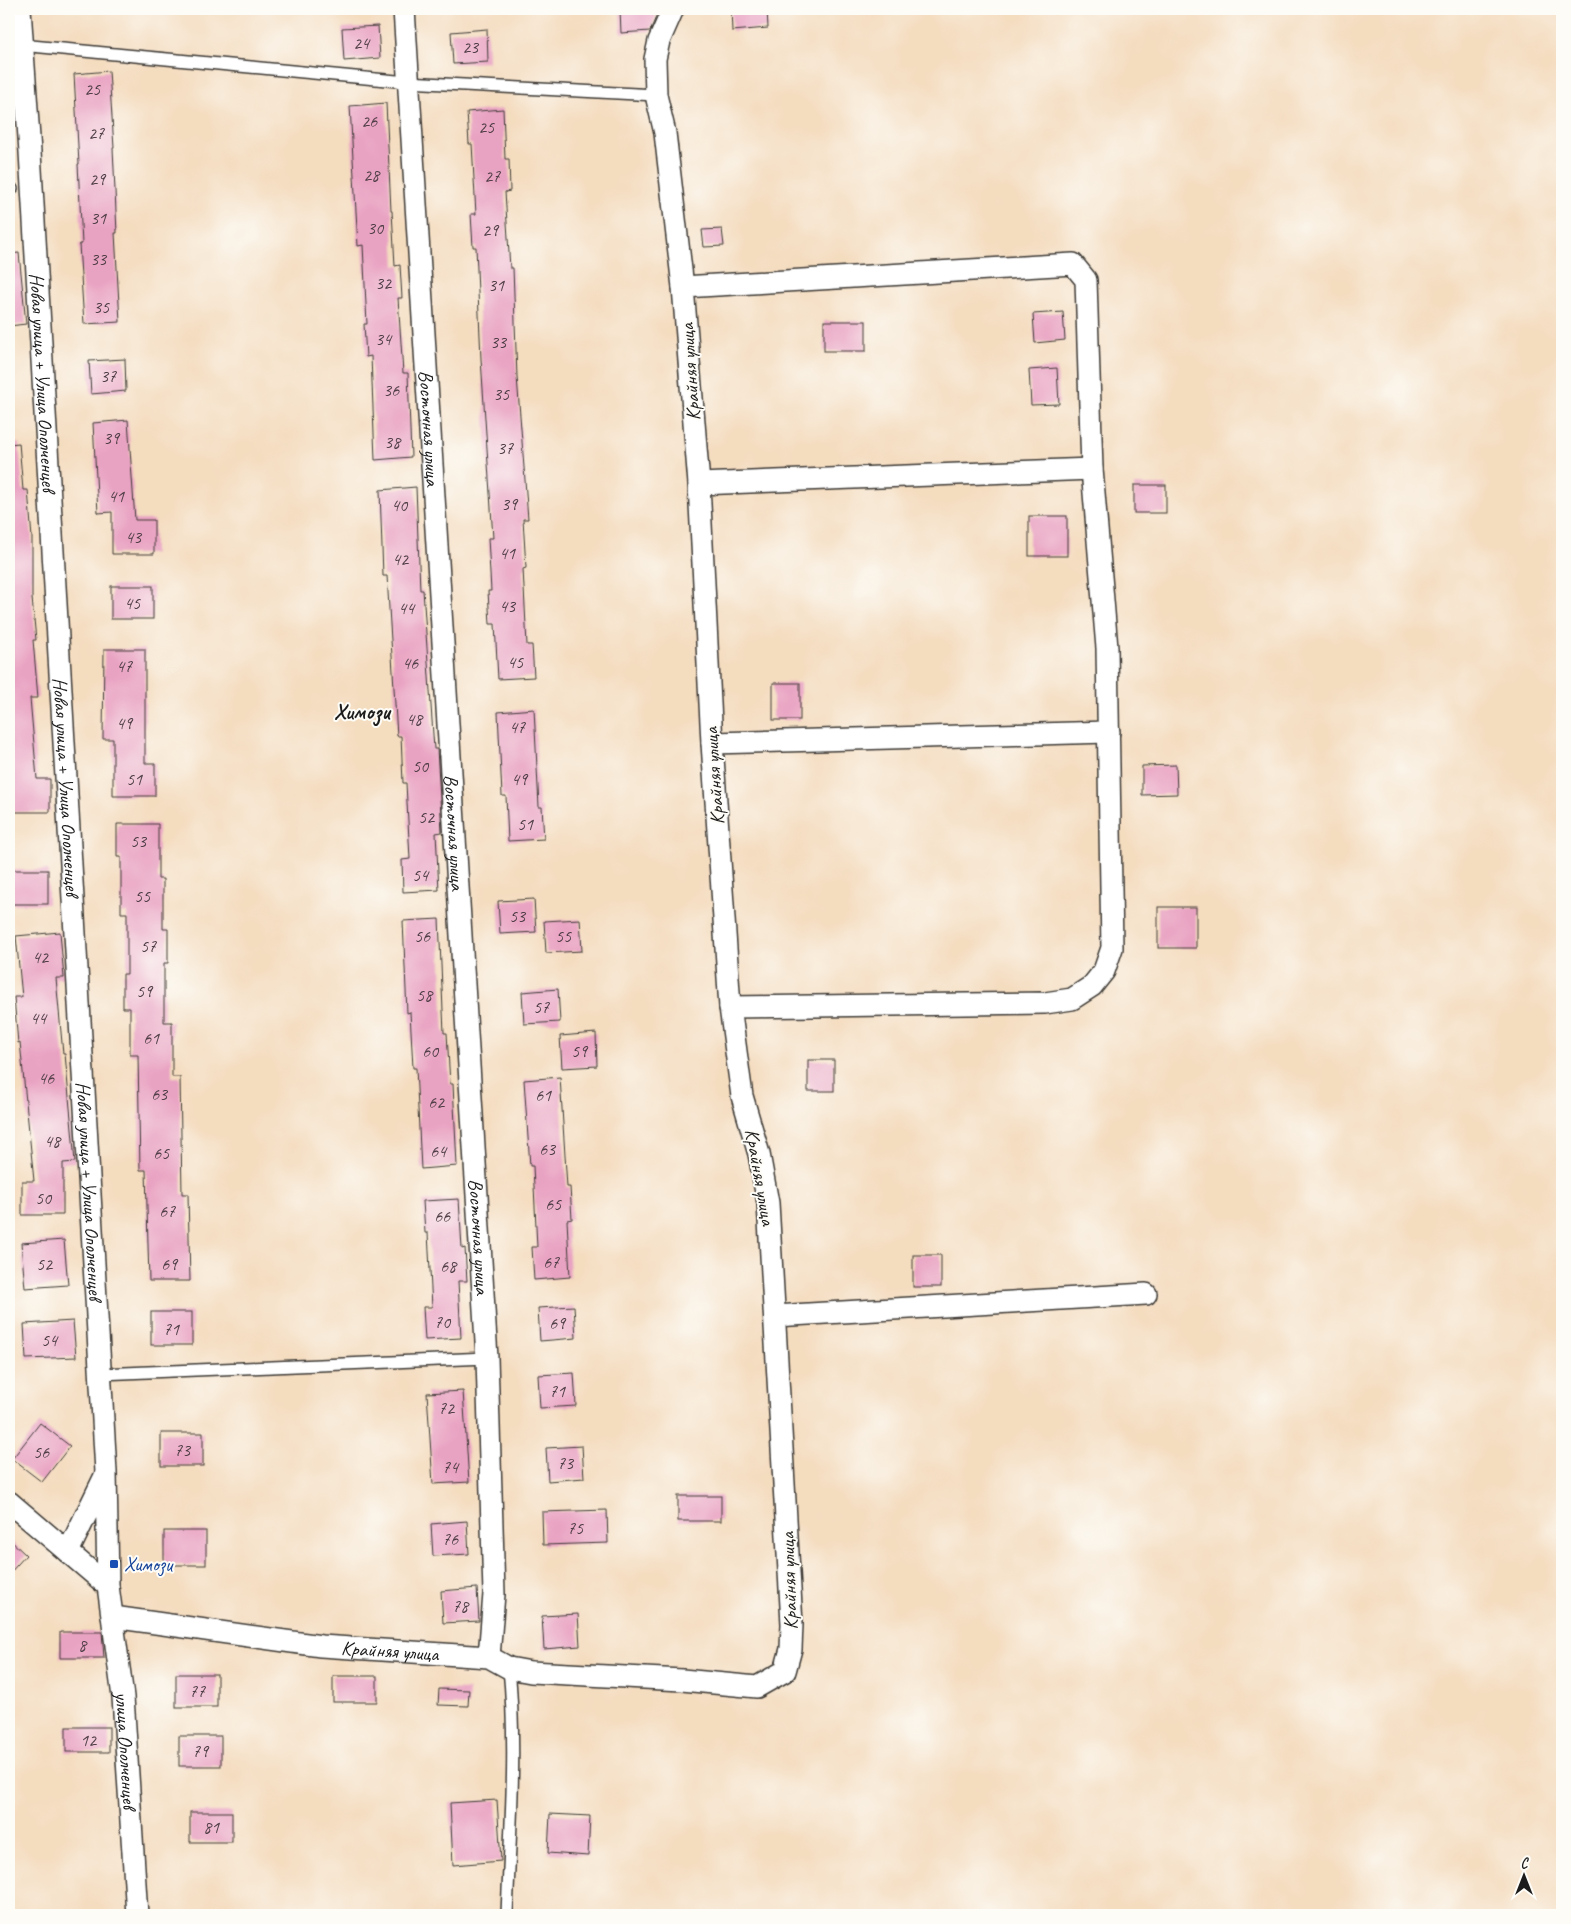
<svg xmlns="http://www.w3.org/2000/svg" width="1571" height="1924" font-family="Caveat,sans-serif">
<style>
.building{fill:#e9a3c2}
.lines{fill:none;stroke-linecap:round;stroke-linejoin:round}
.lane-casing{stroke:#3c3934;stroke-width:14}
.street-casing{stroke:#3c3934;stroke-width:24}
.lane{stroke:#fff;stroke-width:11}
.street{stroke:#fff;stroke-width:21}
.transit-dot{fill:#1a4fb4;stroke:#fdfcf7;stroke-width:2}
.labels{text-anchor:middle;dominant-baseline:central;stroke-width:4;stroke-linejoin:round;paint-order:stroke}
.number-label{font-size:18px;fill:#4f3e46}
.street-label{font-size:20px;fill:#1c1c1c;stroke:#fdfcf7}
.transit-label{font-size:20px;fill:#164399;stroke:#fdfcf7;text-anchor:start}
.quarter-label{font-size:22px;font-weight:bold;fill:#1c1c1c;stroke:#fdfcf7}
</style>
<rect width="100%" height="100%" fill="#fdfcf7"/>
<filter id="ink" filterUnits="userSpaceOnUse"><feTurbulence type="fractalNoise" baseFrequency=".02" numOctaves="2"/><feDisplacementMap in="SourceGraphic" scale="10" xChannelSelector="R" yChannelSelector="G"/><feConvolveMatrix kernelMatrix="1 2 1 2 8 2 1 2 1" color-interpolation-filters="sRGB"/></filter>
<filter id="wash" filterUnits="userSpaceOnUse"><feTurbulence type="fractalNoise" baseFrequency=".0096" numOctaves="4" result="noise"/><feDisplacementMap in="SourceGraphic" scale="20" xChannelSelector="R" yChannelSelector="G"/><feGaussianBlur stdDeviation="1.12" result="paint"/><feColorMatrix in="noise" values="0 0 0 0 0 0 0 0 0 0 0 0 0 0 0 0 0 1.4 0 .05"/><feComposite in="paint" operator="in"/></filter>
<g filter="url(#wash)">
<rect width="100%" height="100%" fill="#f4dcbf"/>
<g id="blocks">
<g class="building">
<polygon points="620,9 656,9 656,17 650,31 621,33"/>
<polygon points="731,9 767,9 768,28 732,31"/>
<polygon points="378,26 380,58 344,61 342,28"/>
<polygon points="487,29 488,62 453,64 451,32"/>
<polygon points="109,71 114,148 113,148 117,233 115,233 120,322 84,324 79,244 82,244 78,164 79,164 74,74"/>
<polygon points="386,103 391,211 392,211 395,266 400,265 402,298 398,298 403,373 408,373 411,457 375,460 371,356 366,357 364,324 367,324 363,245 358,246 350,106"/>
<polygon points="503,109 505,159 509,159 510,191 505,192 510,268 513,268 517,377 528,519 523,519 526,568 523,569 527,645 532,645 534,677 498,679 495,624 490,624 488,591 491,591 488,538 493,538 481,359 476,247 473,247 471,214 476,214 472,144 469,144 467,112"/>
<polygon points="722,229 724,246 704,247 702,230"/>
<polygon points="19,253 26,324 9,326 9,254"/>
<polygon points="1063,312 1065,340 1035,343 1033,314"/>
<rect x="824" y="321" width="42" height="30"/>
<polygon points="125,359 126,391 91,394 89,361"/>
<polygon points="1057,368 1059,404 1031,405 1029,370"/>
<polygon points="128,420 135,520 154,520 154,554 112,554 112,512 98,513 93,423"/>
<polygon points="19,443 23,490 28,490 32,538 32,598 36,640 33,640 38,698 30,698 37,779 50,779 50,812 9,812 9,444"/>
<rect x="1134" y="485" width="32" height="28"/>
<polygon points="416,487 420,590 423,590 434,749 437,749 442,832 436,833 439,890 403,892 402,860 410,859 406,783 403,783 401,736 397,736 387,576 383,576 380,490"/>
<rect x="1029" y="516" width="38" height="40"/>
<rect x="111" y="586" width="42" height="33"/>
<polygon points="104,649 145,649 145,763 155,763 155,796 113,796 113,739 103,739"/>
<rect x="773" y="683" width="27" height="37"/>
<polygon points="534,709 539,807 542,807 544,839 508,841 506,796 502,796 498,712"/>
<polygon points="1176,765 1177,794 1142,795 1142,766"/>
<polygon points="117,824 158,824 158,879 163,879 163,929 168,929 168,963 164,963 164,1022 172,1022 172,1077 180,1077 182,1194 188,1194 190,1281 149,1281 146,1170 140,1170 138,1055 130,1055 130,1008 123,1008 123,974 127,974 127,913 121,913 121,857 117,857"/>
<rect x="9" y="870" width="39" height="34"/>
<polygon points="534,899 536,932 500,934 498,901"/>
<rect x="1158" y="907" width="38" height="41"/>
<polygon points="439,919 444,1033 447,1033 450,1084 453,1084 457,1166 421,1169 416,1068 413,1068 410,1012 407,1013 403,921"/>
<polygon points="580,919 582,951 546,953 544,921"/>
<polygon points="60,932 64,978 56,978 63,1054 65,1054 75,1162 63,1163 63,1215 22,1215 22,1181 34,1181 20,1042 18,1043 14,997 22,997 16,936"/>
<polygon points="558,989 560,1022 524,1024 522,992"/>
<polygon points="596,1033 597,1066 562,1068 560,1036"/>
<rect x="808" y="1060" width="26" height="31"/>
<polygon points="560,1077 567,1187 570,1187 572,1219 567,1220 570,1277 534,1280 532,1247 537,1247 533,1166 530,1166 524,1080"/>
<polygon points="459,1199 462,1249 465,1248 467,1281 458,1281 461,1338 425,1340 423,1307 432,1307 428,1233 425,1233 423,1201"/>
<polygon points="64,1240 68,1285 25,1288 21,1243"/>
<rect x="913" y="1255" width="28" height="32"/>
<polygon points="574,1306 576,1338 540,1341 538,1308"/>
<rect x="151" y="1312" width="41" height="33"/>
<polygon points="73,1321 76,1357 26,1359 24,1324"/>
<polygon points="574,1373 576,1406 540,1408 538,1375"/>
<polygon points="463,1391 469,1482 433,1484 427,1393"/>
<polygon points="40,1423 70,1446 42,1482 12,1459"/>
<rect x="161" y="1433" width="42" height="33"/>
<polygon points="582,1446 584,1478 548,1481 546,1448"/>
<rect x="678" y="1496" width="43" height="25"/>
<polygon points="607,1510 608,1543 543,1545 542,1512"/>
<polygon points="467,1521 469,1554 433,1556 431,1524"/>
<rect x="164" y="1531" width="42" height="34"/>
<polygon points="9,1539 26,1555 9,1574"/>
<polygon points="477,1588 479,1621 443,1623 441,1591"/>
<polygon points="578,1614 580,1646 544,1649 542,1616"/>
<polygon points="60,1632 102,1632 104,1658 60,1658"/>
<rect x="176" y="1674" width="41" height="33"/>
<rect x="333" y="1676" width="44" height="26"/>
<polygon points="439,1689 469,1690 468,1706 438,1705"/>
<rect x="66" y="1727" width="43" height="25"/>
<rect x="179" y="1736" width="42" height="30"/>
<polygon points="497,1800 501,1861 453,1865 450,1803"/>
<rect x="190" y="1812" width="42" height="30"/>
<polygon points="550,1814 590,1816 588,1856 548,1853"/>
</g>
</g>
</g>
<g filter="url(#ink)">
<use href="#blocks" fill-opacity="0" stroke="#3c3934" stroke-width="1"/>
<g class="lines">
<g class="lane-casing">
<g id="lane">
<polyline points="21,45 407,82 656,95"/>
<polyline points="9,190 12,189"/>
<polyline points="100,1374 487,1358"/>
<path d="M507,1915C510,1833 517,1750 509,1668"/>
</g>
</g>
<g class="street-casing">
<g id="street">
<path id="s1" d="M20,9L30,152L106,1472L108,1586L123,1697L137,1915"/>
<path id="s2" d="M404,9L487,1358L494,1594L489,1657"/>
<polyline points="683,287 1073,264 1086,280 1092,469 1107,648 1112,948 1104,971 1092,986 1072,999 1045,1003 730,1007"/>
<polyline points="699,484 1092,469"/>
<polyline points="712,743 1109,732"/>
<polyline points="775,1316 1146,1294"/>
<polyline points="9,1502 108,1586"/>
<polyline points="68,1552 105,1476"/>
<path id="s3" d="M113,1617L321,1646L489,1657L509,1668L531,1672L682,1680L757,1687L785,1671L791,1649L792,1624L768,1203L759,1154L742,1096L730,1007L712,743L699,484L683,287L665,133L656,95L655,59L659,41L673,9"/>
</g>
</g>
<use href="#lane" class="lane"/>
<use href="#street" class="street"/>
</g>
</g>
<rect class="transit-dot" x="109" y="1559" width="10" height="10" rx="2.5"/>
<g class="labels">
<g class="number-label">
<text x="361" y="43">24</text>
<text x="470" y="47">23</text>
<text x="92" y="89">25</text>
<text x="369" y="121">26</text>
<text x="486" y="127">25</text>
<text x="96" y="133">27</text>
<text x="371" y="175">28</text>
<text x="492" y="176">27</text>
<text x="97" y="179">29</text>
<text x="98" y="218">31</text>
<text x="375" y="228">30</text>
<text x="490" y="230">29</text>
<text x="98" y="259">33</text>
<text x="383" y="283">32</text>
<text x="496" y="285">31</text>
<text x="101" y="307">35</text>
<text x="383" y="339">34</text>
<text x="498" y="342">33</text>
<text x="108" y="376">37</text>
<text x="391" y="390">36</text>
<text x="501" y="394">35</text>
<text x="111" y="438">39</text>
<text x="392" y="442">38</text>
<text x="505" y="448">37</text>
<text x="116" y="496">41</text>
<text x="509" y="504">39</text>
<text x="399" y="505">40</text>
<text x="133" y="537">43</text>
<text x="507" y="553">41</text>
<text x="400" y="559">42</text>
<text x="132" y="603">45</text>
<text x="507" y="606">43</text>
<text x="406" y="608">44</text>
<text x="515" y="662">45</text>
<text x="410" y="663">46</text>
<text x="124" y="666">47</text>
<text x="414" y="719">48</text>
<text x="124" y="723">49</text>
<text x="517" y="727">47</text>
<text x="420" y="766">50</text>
<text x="134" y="779">51</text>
<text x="519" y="779">49</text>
<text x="426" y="817">52</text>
<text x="525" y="824">51</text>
<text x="138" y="841">53</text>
<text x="420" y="875">54</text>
<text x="142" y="896">55</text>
<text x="517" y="916">53</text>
<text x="422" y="936">56</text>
<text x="563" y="936">55</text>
<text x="148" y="946">57</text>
<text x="40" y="957">42</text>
<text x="144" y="991">59</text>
<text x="424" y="995">58</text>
<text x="541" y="1007">57</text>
<text x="38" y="1018">44</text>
<text x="151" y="1038">61</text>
<text x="430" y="1051">60</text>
<text x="579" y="1051">59</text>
<text x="46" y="1078">46</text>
<text x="159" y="1094">63</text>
<text x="543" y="1095">61</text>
<text x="436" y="1102">62</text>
<text x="52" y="1141">48</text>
<text x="547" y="1149">63</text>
<text x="438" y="1151">64</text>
<text x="161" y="1153">65</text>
<text x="43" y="1198">50</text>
<text x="553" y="1204">65</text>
<text x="167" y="1211">67</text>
<text x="442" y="1216">66</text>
<text x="551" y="1262">67</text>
<text x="44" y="1264">52</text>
<text x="169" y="1264">69</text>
<text x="448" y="1266">68</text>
<text x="442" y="1322">70</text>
<text x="557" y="1323">69</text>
<text x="171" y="1329">71</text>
<text x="49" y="1340">54</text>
<text x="557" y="1391">71</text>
<text x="446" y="1408">72</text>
<text x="182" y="1450">73</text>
<text x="41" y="1452">56</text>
<text x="565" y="1463">73</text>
<text x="450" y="1467">74</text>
<text x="575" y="1528">75</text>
<text x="450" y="1539">76</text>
<text x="460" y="1606">78</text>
<text x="82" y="1645">8</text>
<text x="197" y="1691">77</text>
<text x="88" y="1740">12</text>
<text x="200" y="1751">79</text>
<text x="211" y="1827">81</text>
</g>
<g class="street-label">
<text transform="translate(690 372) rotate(-94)">Крайняя улица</text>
<text stroke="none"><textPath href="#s1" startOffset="374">Новая улица + Улица Ополченцев</textPath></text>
<text stroke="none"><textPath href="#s2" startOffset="420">Восточная улица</textPath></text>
<text transform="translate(714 776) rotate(-94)">Крайняя улица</text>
<text stroke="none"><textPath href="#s1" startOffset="779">Новая улица + Улица Ополченцев</textPath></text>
<text stroke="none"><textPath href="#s2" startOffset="825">Восточная улица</textPath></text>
<text transform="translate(760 1177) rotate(80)">Крайняя улица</text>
<text stroke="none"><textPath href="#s1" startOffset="1184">Новая улица + Улица Ополченцев</textPath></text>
<text stroke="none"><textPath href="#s2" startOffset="1230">Восточная улица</textPath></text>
<text transform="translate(789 1581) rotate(-92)">Крайняя улица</text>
<text stroke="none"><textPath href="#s3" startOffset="279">Крайняя улица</textPath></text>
<text stroke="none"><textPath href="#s1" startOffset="1745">улица Ополченцев</textPath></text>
</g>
<g class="transit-label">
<text x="124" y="1564">Химози</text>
</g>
<g class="quarter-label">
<text x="362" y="712">Химози</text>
</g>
</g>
<rect width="1571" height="1924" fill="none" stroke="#fdfcf7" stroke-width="30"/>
<g transform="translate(1524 1876)" stroke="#fdfcf7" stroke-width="4" paint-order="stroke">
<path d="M0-4L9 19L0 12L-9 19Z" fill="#1c1c1c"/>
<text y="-8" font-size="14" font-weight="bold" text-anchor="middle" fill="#1c1c1c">С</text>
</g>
</svg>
